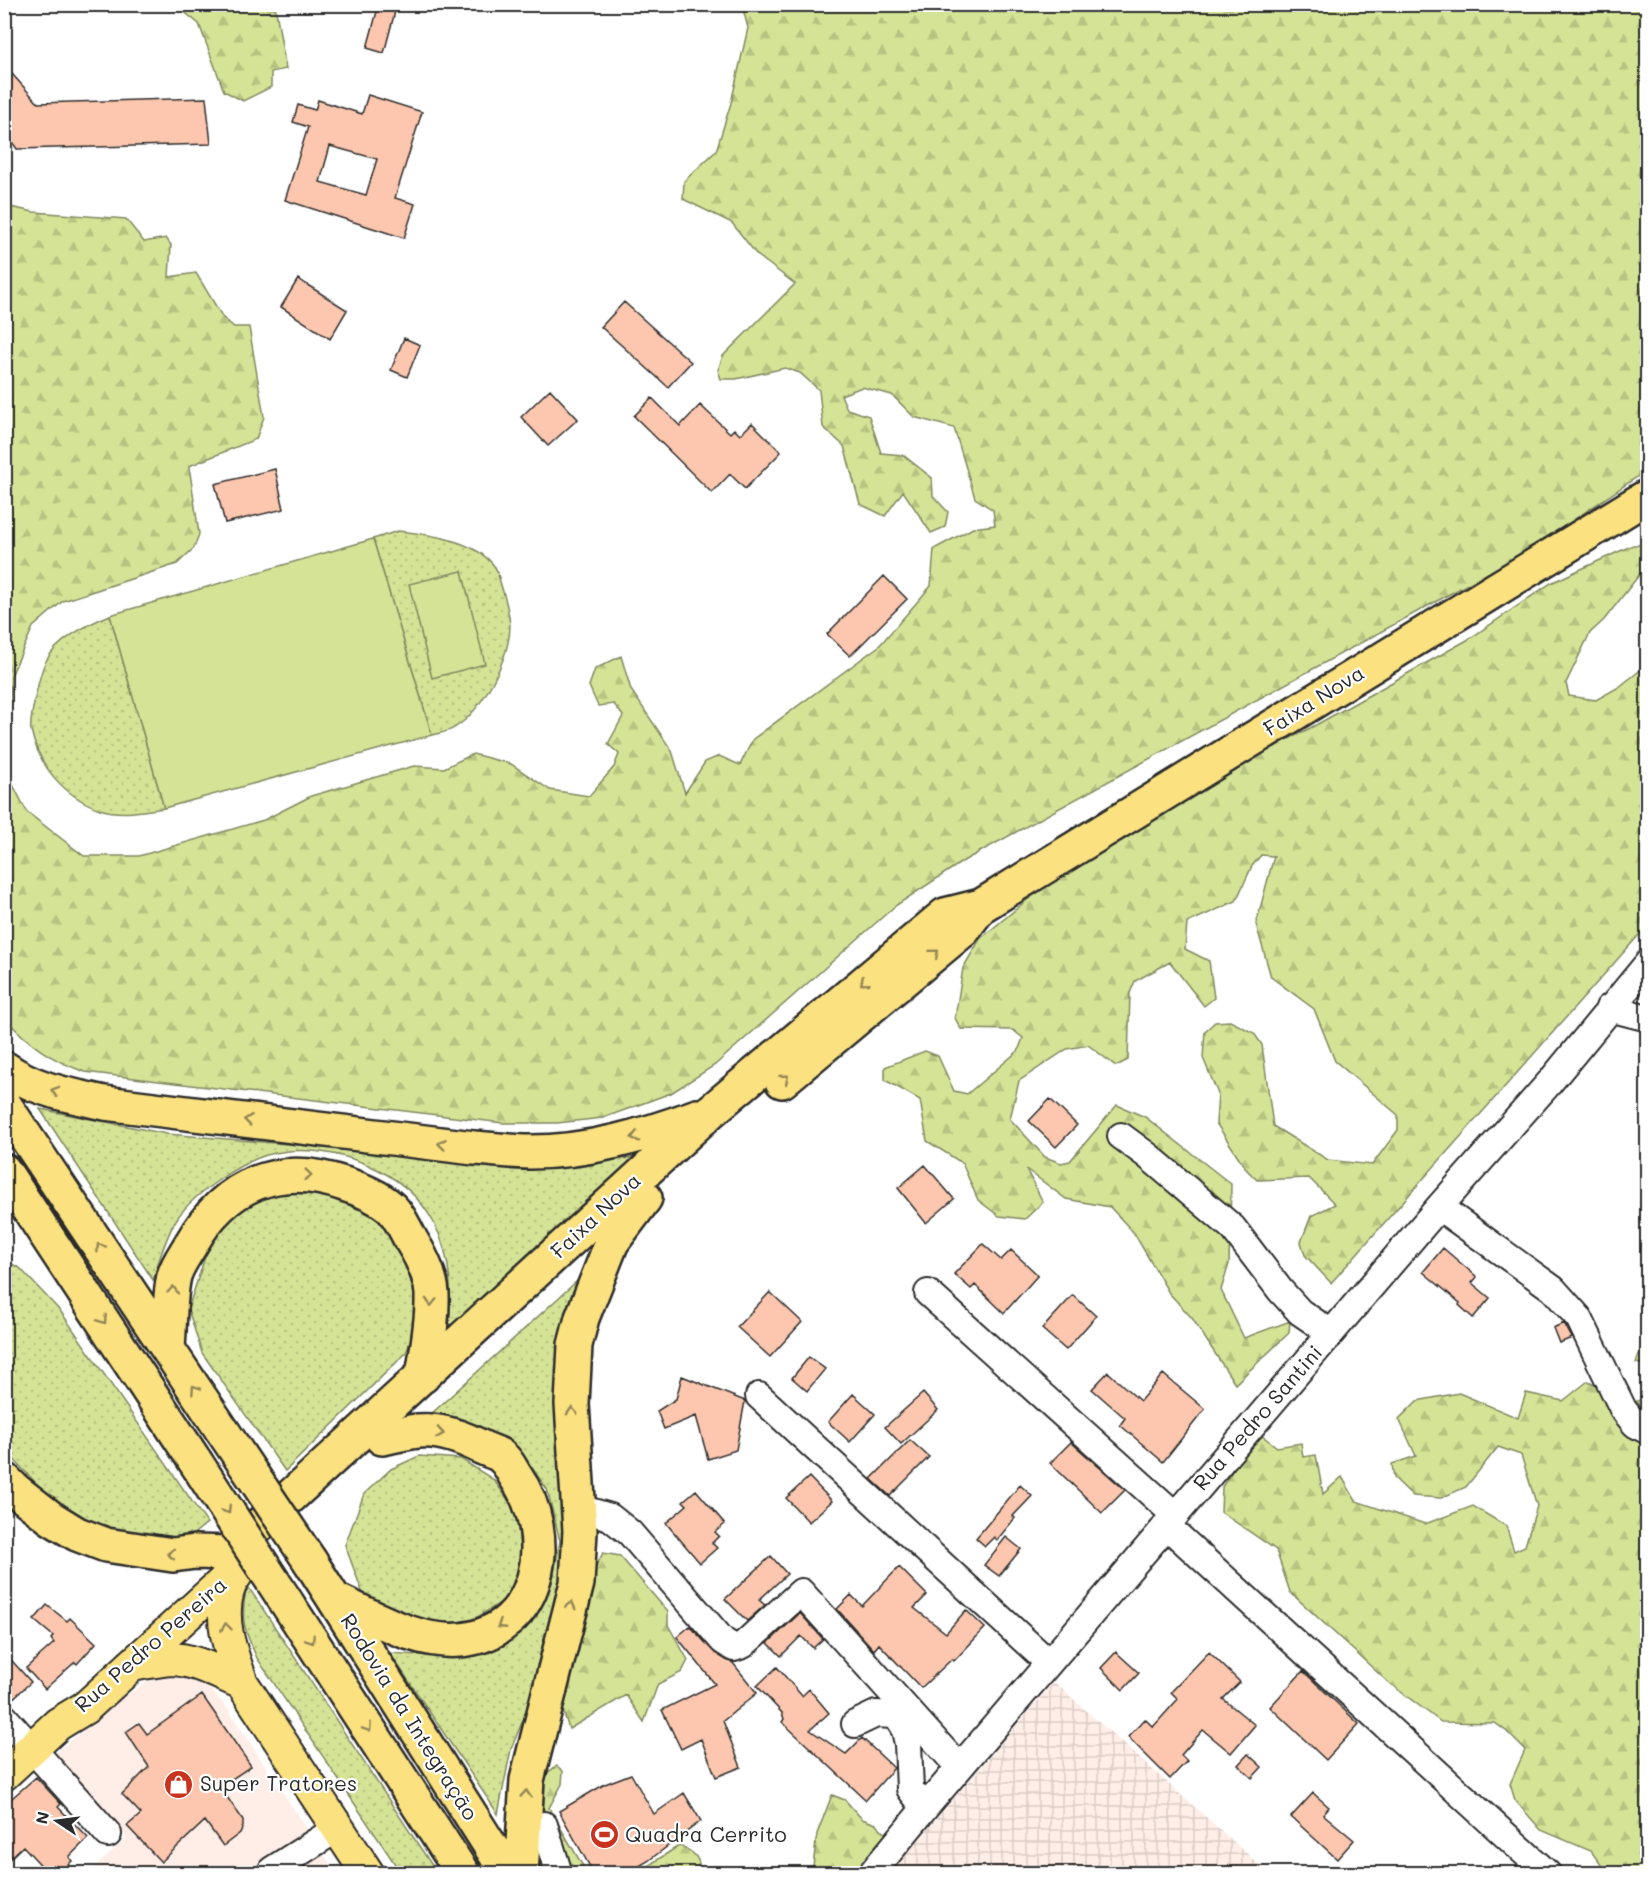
<svg xmlns="http://www.w3.org/2000/svg" width="1652" height="1878" viewBox="0 0 1652 1878" font-family="Mali,sans-serif">
<style>
.built{fill:#feeee7}
.industrial{fill:url(#industrial-grid)}
.grass{fill:url(#grass-dots);stroke:#808760;stroke-width:1.5}
.forest{fill:url(#forest-firs);stroke:#808760;stroke-width:1.5}
.garden{fill:#d5e396;stroke:#808760;stroke-width:1.5}
.building{fill:#fcc7ae;stroke:#2b2b2b;stroke-width:1.5;fill-rule:evenodd}
.lines{fill:none;stroke-linecap:round;stroke-linejoin:round}
.minor-casing{stroke:#2b2b2b;stroke-width:30}
.major-casing{stroke:#2b2b2b;stroke-width:36}
.highway-casing{stroke:#2b2b2b;stroke-width:38}
.minor{stroke:#fff;stroke-width:26}
.major{stroke:#fbe180;stroke-width:32}
.highway{stroke:#fbe180;stroke-width:33}
.highway-bridge-casing{stroke:#2b2b2b;stroke-width:38;stroke-linecap:butt}
.highway-bridge{stroke:#fbe180;stroke-width:33}
.oneway{stroke:#938656}
.labels{text-anchor:middle;stroke-width:4.5;stroke-linejoin:round;paint-order:stroke}
.street-label{font-size:21px;fill:#2b2b2b;stroke:#fff}
.poi-label{font-size:21px;fill:#2b2b2b;stroke:#fff;text-anchor:start}
</style>
<defs>
<pattern id="industrial-grid" width="8" height="8" patternUnits="userSpaceOnUse" patternTransform="scale(1.5)"><rect width="8" height="8" fill="#feeee7"/><path d="M0 4h8M4 0v8" fill="none" stroke="#daccc6"/></pattern>
<pattern id="grass-dots" width="8" height="8" patternUnits="userSpaceOnUse" patternTransform="scale(1.5)"><rect width="8" height="8" fill="#d5e396"/><path d="M2 2h.1M6 6h.1" fill="none" stroke="#b7c381" stroke-width="1.8" stroke-linecap="round"/></pattern>
<pattern id="forest-firs" width="22" height="20" patternUnits="userSpaceOnUse" patternTransform="scale(1.5)"><rect width="22" height="20" fill="#d5e396"/><path d="M5 1l3.5 6h-7zM16 11l3.5 6h-7z" fill="#b7c381"/></pattern>
</defs>
<rect width="100%" height="100%" fill="#fff"/>
<filter id="ink" filterUnits="userSpaceOnUse"><feTurbulence type="fractalNoise" baseFrequency=".0167" numOctaves="2"/><feDisplacementMap in="SourceGraphic" scale="12" xChannelSelector="R" yChannelSelector="G"/><feConvolveMatrix kernelMatrix="1 2 1 2 8 2 1 2 1" color-interpolation-filters="sRGB"/></filter>
<g filter="url(#ink)">
<path class="built" d="M 179,1674 L 201,1680 L 226,1706 L 336,1873 L 88,1873 L 127,1838 L 54,1754 L 121,1699 L 156,1676 Z"/>
<path class="industrial" d="M 1054,1682 L 1269,1873 L 890,1873 Z"/>
<path class="grass" d="M 398,531 C 428,534 476,540 495,567 C 498,572 499,579 501,585 C 505,597 509,612 510,625 C 510,657 482,712 454,728 C 449,732 439,733 432,735 L 373,539 Z
M 110,615 L 164,808 C 144,811 120,816 100,809 C 65,797 39,767 31,730 C 29,720 40,673 45,663 C 55,641 88,624 110,615 Z
M 40,1109 L 167,1134 L 561,1167 L 638,1157 L 448,1330 C 453,1293 451,1256 434,1223 C 407,1171 337,1144 281,1152 C 261,1154 235,1168 219,1180 C 203,1191 187,1203 176,1220 C 165,1238 159,1261 153,1280 Z
M 292,1187 L 363,1197 L 393,1228 L 413,1288 L 419,1317 L 406,1353 L 285,1471 L 202,1353 L 188,1309 L 206,1254 L 238,1202 Z
M 4,1260 L 20,1268 L 61,1312 L 207,1523 L 181,1544 L 99,1530 L 50,1498 L 5,1450 Z
M 589,1270 L 573,1507 L 554,1628 L 528,1708 L 511,1749 L 498,1814 L 390,1653 L 447,1657 L 491,1652 L 522,1625 L 552,1583 L 560,1541 L 547,1489 L 530,1465 L 513,1447 L 430,1415 Z
M 419,1456 L 461,1459 L 494,1480 L 517,1513 L 521,1562 L 508,1598 L 468,1623 L 406,1620 L 363,1594 L 345,1545 L 364,1494 L 391,1469 Z
M 247,1585 L 437,1873 L 401,1873 L 257,1658 C 243,1628 240,1618 247,1585 Z"/>
<path class="forest" d="M 176,5 L 275,5 L 286,69 L 271,72 L 271,87 L 243,101 L 224,91 L 199,24 Z
M 742,5 L 1647,5 L 1647,470 L 1528,551 L 965,860 L 895,906 L 715,1065 L 671,1093 L 603,1118 L 557,1123 L 503,1123 L 85,1072 C 51,1060 29,1045 5,1018 L 5,206 L 34,212 L 126,219 L 144,242 L 166,238 L 171,245 L 169,277 L 196,273 L 223,318 L 234,327 L 249,327 L 264,417 L 256,439 L 189,466 L 199,534 L 194,548 L 177,564 L 63,601 L 33,627 L 11,676 L 7,773 L 27,812 L 84,856 L 139,856 L 264,820 L 311,796 L 414,766 L 444,768 L 473,754 L 511,764 L 550,790 L 589,796 L 614,767 L 619,754 L 608,744 L 623,716 L 614,704 L 598,706 L 589,686 L 595,669 L 621,656 L 631,690 L 672,751 L 685,793 L 705,762 L 719,756 L 740,765 L 753,739 L 879,646 L 931,586 L 934,549 L 973,528 L 995,525 L 993,510 L 975,498 L 954,428 L 914,417 L 892,395 L 862,387 L 841,395 L 847,409 L 869,416 L 881,453 L 903,455 L 932,478 L 933,496 L 948,512 L 945,527 L 931,533 L 903,491 L 885,516 L 860,504 L 844,446 L 823,427 L 819,390 L 800,373 L 785,368 L 736,379 L 721,379 L 718,370 L 723,356 L 795,284 L 757,255 L 732,223 L 683,199 L 684,181 L 716,151 L 731,103 L 748,28 Z
M 1633,545 L 1647,545 L 1647,565 L 1604,620 L 1590,633 L 1566,683 L 1569,696 L 1596,700 L 1619,687 L 1647,665 L 1647,926 L 1331,1283 L 1305,1255 L 1301,1242 L 1311,1216 L 1335,1204 L 1309,1178 L 1257,1180 L 1247,1170 L 1216,1123 L 1218,1094 L 1203,1058 L 1205,1031 L 1215,1022 L 1230,1021 L 1254,1033 L 1262,1045 L 1273,1126 L 1328,1160 L 1372,1165 L 1398,1130 L 1398,1115 L 1335,1061 L 1314,1009 L 1271,977 L 1256,924 L 1274,856 L 1261,855 L 1252,866 L 1236,901 L 1187,923 L 1185,949 L 1209,961 L 1214,998 L 1204,1006 L 1170,962 L 1135,981 L 1130,993 L 1128,1060 L 1116,1066 L 1088,1045 L 1067,1049 L 1019,1081 L 1010,1119 L 1045,1157 L 1061,1163 L 1070,1161 L 1117,1105 L 1145,1117 L 1231,1184 L 1229,1264 L 1221,1290 L 1244,1338 L 1290,1321 L 1289,1333 L 1235,1384 L 1192,1318 L 1169,1293 L 1134,1233 L 1110,1207 L 1066,1199 L 1026,1169 L 1043,1202 L 1025,1219 L 999,1216 L 978,1200 L 962,1163 L 927,1141 L 920,1100 L 885,1080 L 885,1067 L 925,1051 L 938,1056 L 954,1091 L 967,1094 L 1018,1051 L 1023,1038 L 1013,1030 L 961,1029 L 955,1018 L 963,968 L 980,939 L 1027,900 L 1087,858 L 1123,840 L 1176,806 L 1219,775 L 1316,725 L 1469,639 L 1551,583 Z
M 1647,1330 L 1647,1366 L 1636,1363 Z
M 1588,1381 L 1635,1402 L 1647,1397 L 1647,1873 L 1607,1873 L 1591,1851 L 1541,1830 L 1515,1800 L 1510,1784 L 1525,1750 L 1506,1731 L 1495,1723 L 1441,1722 L 1389,1683 L 1290,1592 L 1276,1550 L 1221,1512 L 1222,1487 L 1257,1432 L 1277,1447 L 1301,1443 L 1303,1457 L 1316,1455 L 1323,1494 L 1342,1477 L 1356,1501 L 1425,1524 L 1473,1506 L 1506,1526 L 1514,1551 L 1525,1546 L 1537,1506 L 1521,1455 L 1498,1447 L 1466,1487 L 1441,1498 L 1413,1496 L 1394,1478 L 1392,1464 L 1416,1456 L 1399,1419 L 1417,1401 L 1459,1393 L 1518,1418 L 1526,1393 L 1563,1401 Z
M 603,1553 L 620,1556 L 668,1612 L 668,1625 L 688,1660 L 682,1672 L 658,1684 L 644,1722 L 626,1695 L 569,1729 L 561,1704 L 588,1581 Z
M 557,1766 L 563,1771 L 562,1784 L 549,1808 L 587,1873 L 574,1873 L 562,1850 L 542,1862 L 533,1811 L 544,1775 Z
M 832,1795 L 845,1800 L 862,1819 L 876,1824 L 885,1833 L 888,1846 L 861,1873 L 812,1874 L 817,1834 Z
M 680,1845 C 694,1853 700,1856 700,1873 L 637,1873 Z"/>
<path class="garden" d="M 373,539 L 432,735 L 164,808 L 110,615 Z
M 462,571 L 485,664 L 432,678 L 409,584 Z"/>
<path class="building" d="M 379,4 L 397,4 L 384,53 L 367,48 Z
M 4,65 L 38,103 L 206,98 L 211,144 L 17,149 L 4,130 Z
M 368,95 L 422,112 L 395,198 L 415,204 L 404,238 L 285,200 L 308,127 L 293,122 L 298,105 L 315,110 L 318,100 L 362,114 ZM 330,146 L 377,159 L 366,195 L 320,182 Z
M 298,279 L 347,310 L 330,339 L 281,307 Z
M 624,302 L 691,362 L 668,387 L 601,327 Z
M 404,338 L 420,345 L 407,377 L 391,370 Z
M 550,389 L 578,419 L 548,446 L 521,417 Z
M 652,398 L 680,426 L 700,405 L 730,433 L 734,429 L 740,435 L 752,423 L 781,452 L 745,489 L 730,474 L 712,493 L 634,416 Z
M 275,469 L 284,509 L 225,523 L 215,484 Z
M 884,576 L 907,599 L 850,656 L 827,634 Z
M 1050,1099 L 1077,1125 L 1056,1147 L 1029,1121 Z
M 925,1165 L 954,1199 L 926,1223 L 898,1188 Z
M 983,1244 L 1001,1260 L 1011,1250 L 1038,1275 L 1004,1313 L 975,1285 L 971,1289 L 954,1274 Z
M 1443,1248 L 1477,1277 L 1472,1283 L 1490,1298 L 1473,1318 L 1459,1305 L 1460,1303 L 1423,1272 Z
M 770,1292 L 802,1322 L 770,1357 L 737,1327 Z
M 1073,1295 L 1096,1316 L 1066,1350 L 1042,1329 Z
M 1564,1323 L 1572,1338 L 1559,1343 L 1553,1328 Z
M 809,1357 L 825,1369 L 807,1391 L 792,1378 Z
M 1108,1372 L 1140,1401 L 1163,1374 L 1205,1409 L 1163,1462 L 1120,1425 L 1125,1418 L 1092,1389 Z
M 682,1376 L 745,1401 L 736,1450 L 708,1459 L 696,1416 L 664,1429 L 657,1411 L 676,1399 Z
M 923,1393 L 938,1410 L 901,1444 L 885,1427 Z
M 853,1394 L 875,1414 L 850,1442 L 828,1422 Z
M 910,1440 L 929,1457 L 890,1496 L 871,1479 Z
M 1071,1442 L 1125,1490 L 1102,1513 L 1050,1463 Z
M 809,1477 L 832,1501 L 809,1522 L 786,1498 Z
M 1020,1485 L 1032,1496 L 1013,1516 L 1015,1518 L 997,1540 L 994,1537 L 985,1546 L 976,1538 Z
M 696,1490 L 725,1524 L 715,1532 L 719,1536 L 712,1543 L 717,1548 L 700,1563 L 666,1523 L 687,1505 L 683,1501 Z
M 1006,1537 L 1021,1549 L 999,1576 L 984,1565 Z
M 771,1556 L 787,1574 L 759,1600 L 765,1605 L 747,1621 L 725,1599 Z
M 899,1567 L 927,1595 L 914,1608 L 946,1633 L 966,1610 L 985,1628 L 954,1661 L 952,1659 L 921,1688 L 879,1644 L 874,1650 L 837,1609 L 851,1595 L 862,1606 Z
M 47,1605 L 67,1621 L 70,1618 L 96,1643 L 77,1664 L 75,1662 L 45,1689 L 26,1668 L 54,1643 L 51,1639 L 53,1636 L 34,1620 Z
M 800,1613 L 823,1639 L 813,1648 L 801,1636 L 781,1656 L 768,1643 Z
M 690,1626 L 715,1653 L 733,1663 L 757,1693 L 723,1721 L 741,1767 L 716,1777 L 701,1739 L 681,1749 L 662,1710 L 715,1684 L 677,1637 Z
M 4,1652 L 31,1682 L 8,1703 L 4,1702 Z
M 1116,1652 L 1139,1673 L 1123,1690 L 1101,1668 Z
M 1209,1652 L 1240,1682 L 1223,1699 L 1255,1725 L 1231,1753 L 1203,1730 L 1181,1755 L 1187,1761 L 1170,1779 L 1128,1737 L 1145,1719 L 1153,1727 L 1178,1699 L 1171,1692 Z
M 777,1667 L 802,1696 L 809,1689 L 829,1713 L 810,1730 L 846,1754 L 862,1738 L 894,1768 L 866,1800 L 782,1722 L 784,1719 L 782,1713 L 757,1686 Z
M 1303,1671 L 1359,1724 L 1326,1760 L 1270,1707 Z
M 202,1695 L 251,1766 L 220,1787 L 243,1820 L 243,1826 L 240,1833 L 223,1846 L 205,1821 L 161,1862 L 127,1826 L 141,1814 L 122,1794 L 149,1767 L 126,1732 L 139,1723 L 147,1734 Z
M 1248,1754 L 1262,1767 L 1252,1778 L 1238,1765 Z
M 631,1774 L 654,1814 L 684,1793 L 701,1821 L 648,1861 L 626,1874 L 594,1874 L 559,1811 L 605,1784 Z
M 36,1777 L 61,1804 L 58,1807 L 88,1838 L 69,1857 L 72,1861 L 59,1874 L 49,1874 L 23,1846 L 4,1864 L 4,1805 Z
M 1313,1793 L 1329,1807 L 1323,1814 L 1354,1840 L 1337,1859 L 1291,1817 Z"/>
<g class="lines">
<defs>
<path id="minor" d="M 1609,1008 L 1648,1018
M 1121,1136 L 1148,1156 L 1233,1228 L 1280,1290 L 1300,1312 L 1331,1333
M 1439,1207 L 1553,1289 L 1579,1318 L 1623,1409 L 1635,1424 L 1648,1431
M 928,1293 L 1175,1515
M 759,1396 L 1049,1663
M 579,1508 L 610,1517 L 630,1533 L 723,1641 L 734,1648 L 743,1645 L 801,1592 L 959,1767
M 1166,1525 L 1548,1874
M 4,1717 L 108,1834
M 855,1724 L 876,1714 L 892,1715 L 899,1720 L 905,1730 L 908,1744 L 910,1789 L 925,1808
M 544,1825 L 559,1874
M 274,1874 L 272,1870 L 338,1828
M 871,1874 L 925,1808 L 1439,1207 L 1550,1082 L 1648,963"/>
<path id="major" d="M 243,1565 C 239,1571 233,1578 230,1585 C 217,1617 231,1653 242,1683 L 368,1874
M 132,1665 C 145,1663 158,1660 170,1659 C 195,1659 220,1674 242,1683
M 4,1774 L 58,1724 L 86,1707 L 235,1571"/>
<path id="highway" d="M 4,1068 C 35,1090 69,1095 105,1103 L 474,1148 C 492,1149 511,1152 530,1152 C 588,1152 643,1136 697,1116
M 782,1081 L 962,931 L 981,906
M 4,1104 L 222,1430
M 4,1171 L 195,1461
M 168,1348 C 170,1325 169,1297 174,1276 C 177,1265 186,1253 191,1244 C 225,1184 279,1161 344,1184 C 360,1189 376,1195 389,1206 C 398,1213 405,1229 411,1240 C 421,1256 431,1275 432,1294 C 433,1321 427,1349 423,1376
M 4,1479 L 15,1490 L 51,1518 L 77,1534 L 106,1545 L 173,1555 L 195,1552 L 229,1553 L 710,1112 L 945,915 L 981,906 L 1648,496
M 310,1561 L 508,1874
M 285,1600 L 463,1874
M 336,1600 C 374,1617 417,1644 460,1640 C 542,1632 557,1536 516,1477 C 512,1471 509,1463 503,1458 C 499,1453 489,1451 483,1448 C 464,1438 439,1429 418,1431 C 406,1432 394,1436 382,1438
M 521,1874 L 527,1780 L 577,1583 L 580,1531 L 572,1404 L 575,1345 L 582,1318 L 612,1242 L 645,1198"/>
</defs>
<use href="#minor" class="minor-casing"/>
<use href="#major" class="major-casing"/>
<use href="#highway" class="highway-casing"/>
<use href="#minor" class="minor"/>
<use href="#major" class="major"/>
<use href="#highway" class="highway"/>
<defs>
<path id="highway-bridge" d="M 222,1430 L 310,1561
M 195,1461 L 285,1600"/>
</defs>
<use href="#highway-bridge" class="highway-bridge-casing"/>
<use href="#highway-bridge" class="highway-bridge"/>
</g>
<defs><path id="oneway-chevron" d="M-2-3.5L2.5 0L-2 3.5" fill="none" stroke-width="1.6" stroke-linecap="round" stroke-linejoin="round" transform="scale(1.5)"/></defs>
<g class="oneway">
<use href="#oneway-chevron" transform="translate(935 953) rotate(-40)"/>
<use href="#oneway-chevron" transform="translate(864 982) rotate(140)"/>
<use href="#oneway-chevron" transform="translate(785 1078) rotate(-40)"/>
<use href="#oneway-chevron" transform="translate(55 1091) rotate(-164)"/>
<use href="#oneway-chevron" transform="translate(248 1120) rotate(-173)"/>
<use href="#oneway-chevron" transform="translate(635 1137) rotate(165)"/>
<use href="#oneway-chevron" transform="translate(442 1144) rotate(-173)"/>
<use href="#oneway-chevron" transform="translate(308 1175) rotate(6)"/>
<use href="#oneway-chevron" transform="translate(100 1247) rotate(-124)"/>
<use href="#oneway-chevron" transform="translate(173 1290) rotate(-85)"/>
<use href="#oneway-chevron" transform="translate(431 1302) rotate(92)"/>
<use href="#oneway-chevron" transform="translate(103 1320) rotate(57)"/>
<use href="#oneway-chevron" transform="translate(195 1389) rotate(-124)"/>
<use href="#oneway-chevron" transform="translate(572 1411) rotate(-92)"/>
<use href="#oneway-chevron" transform="translate(440 1433) rotate(9)"/>
<use href="#oneway-chevron" transform="translate(227 1510) rotate(57)"/>
<use href="#oneway-chevron" transform="translate(171 1554) rotate(-180)"/>
<use href="#oneway-chevron" transform="translate(571 1605) rotate(-76)"/>
<use href="#oneway-chevron" transform="translate(501 1625) rotate(147)"/>
<use href="#oneway-chevron" transform="translate(226 1627) rotate(-97)"/>
<use href="#oneway-chevron" transform="translate(311 1640) rotate(57)"/>
<use href="#oneway-chevron" transform="translate(368 1728) rotate(57)"/>
<use href="#oneway-chevron" transform="translate(526 1794) rotate(-86)"/>
</g>
</g>
<defs>
<symbol id="shop-disc" viewBox="-11 -11 22 22"><circle r="9.5" fill="#c8321e" stroke="#fff"/><path d="M-5-2.5h2.3a2.7 3.5 0 0 1 5.4 0H5L5.5 6h-11ZM-1.5-2.5h3a1.5 2.3 0 0 0-3 0Z" fill="#fff"/></symbol>
<symbol id="stadium-disc" viewBox="-11 -11 22 22"><circle r="9.5" fill="#c8321e" stroke="#fff"/><path d="M0-5a6.5 5 0 1 0 0 10a6.5 5 0 1 0 0-10ZM-3.5-1.8h7v3.6h-7Z" fill="#fff"/></symbol>
</defs>
<g fill-rule="evenodd">
<use href="#shop-disc" x="162" y="1768" width="33" height="33"/>
<use href="#stadium-disc" x="588" y="1818" width="33" height="33"/>
</g>
<g class="labels">
<g class="street-label">
<text transform="translate(1314 701) rotate(-32)" y="7">Faixa Nova</text>
<text transform="translate(596 1216) rotate(-43)" y="7">Faixa Nova</text>
<text transform="translate(1258 1418) rotate(-49)" y="7">Rua Pedro Santini</text>
<text transform="translate(151 1645) rotate(-41)" y="7">Rua Pedro Pereira</text>
<text transform="translate(409 1717) rotate(58)" y="7">Rodovia da Integração</text>
</g>
<g class="poi-label">
<text x="200" y="1791">Super Tratores</text>
<text x="625" y="1842">Quadra Cerrito</text>
</g>
</g>
<rect width="1652" height="1878" fill="none" stroke="#fff" stroke-width="24"/>
<rect x="12" y="12" width="1628" height="1854" fill="none" stroke="#2b2b2b" stroke-width="2" filter="url(#ink)"/>
<g transform="translate(57 1821) rotate(283)" stroke="#ffffff" stroke-width="4.5" paint-order="stroke">
<path d="M0-4.5L10 22L0 15L-10 22Z" fill="#2b2b2b"/>
<text y="-9" font-size="16" font-weight="bold" text-anchor="middle" fill="#2b2b2b">N</text>
</g>
</svg>
